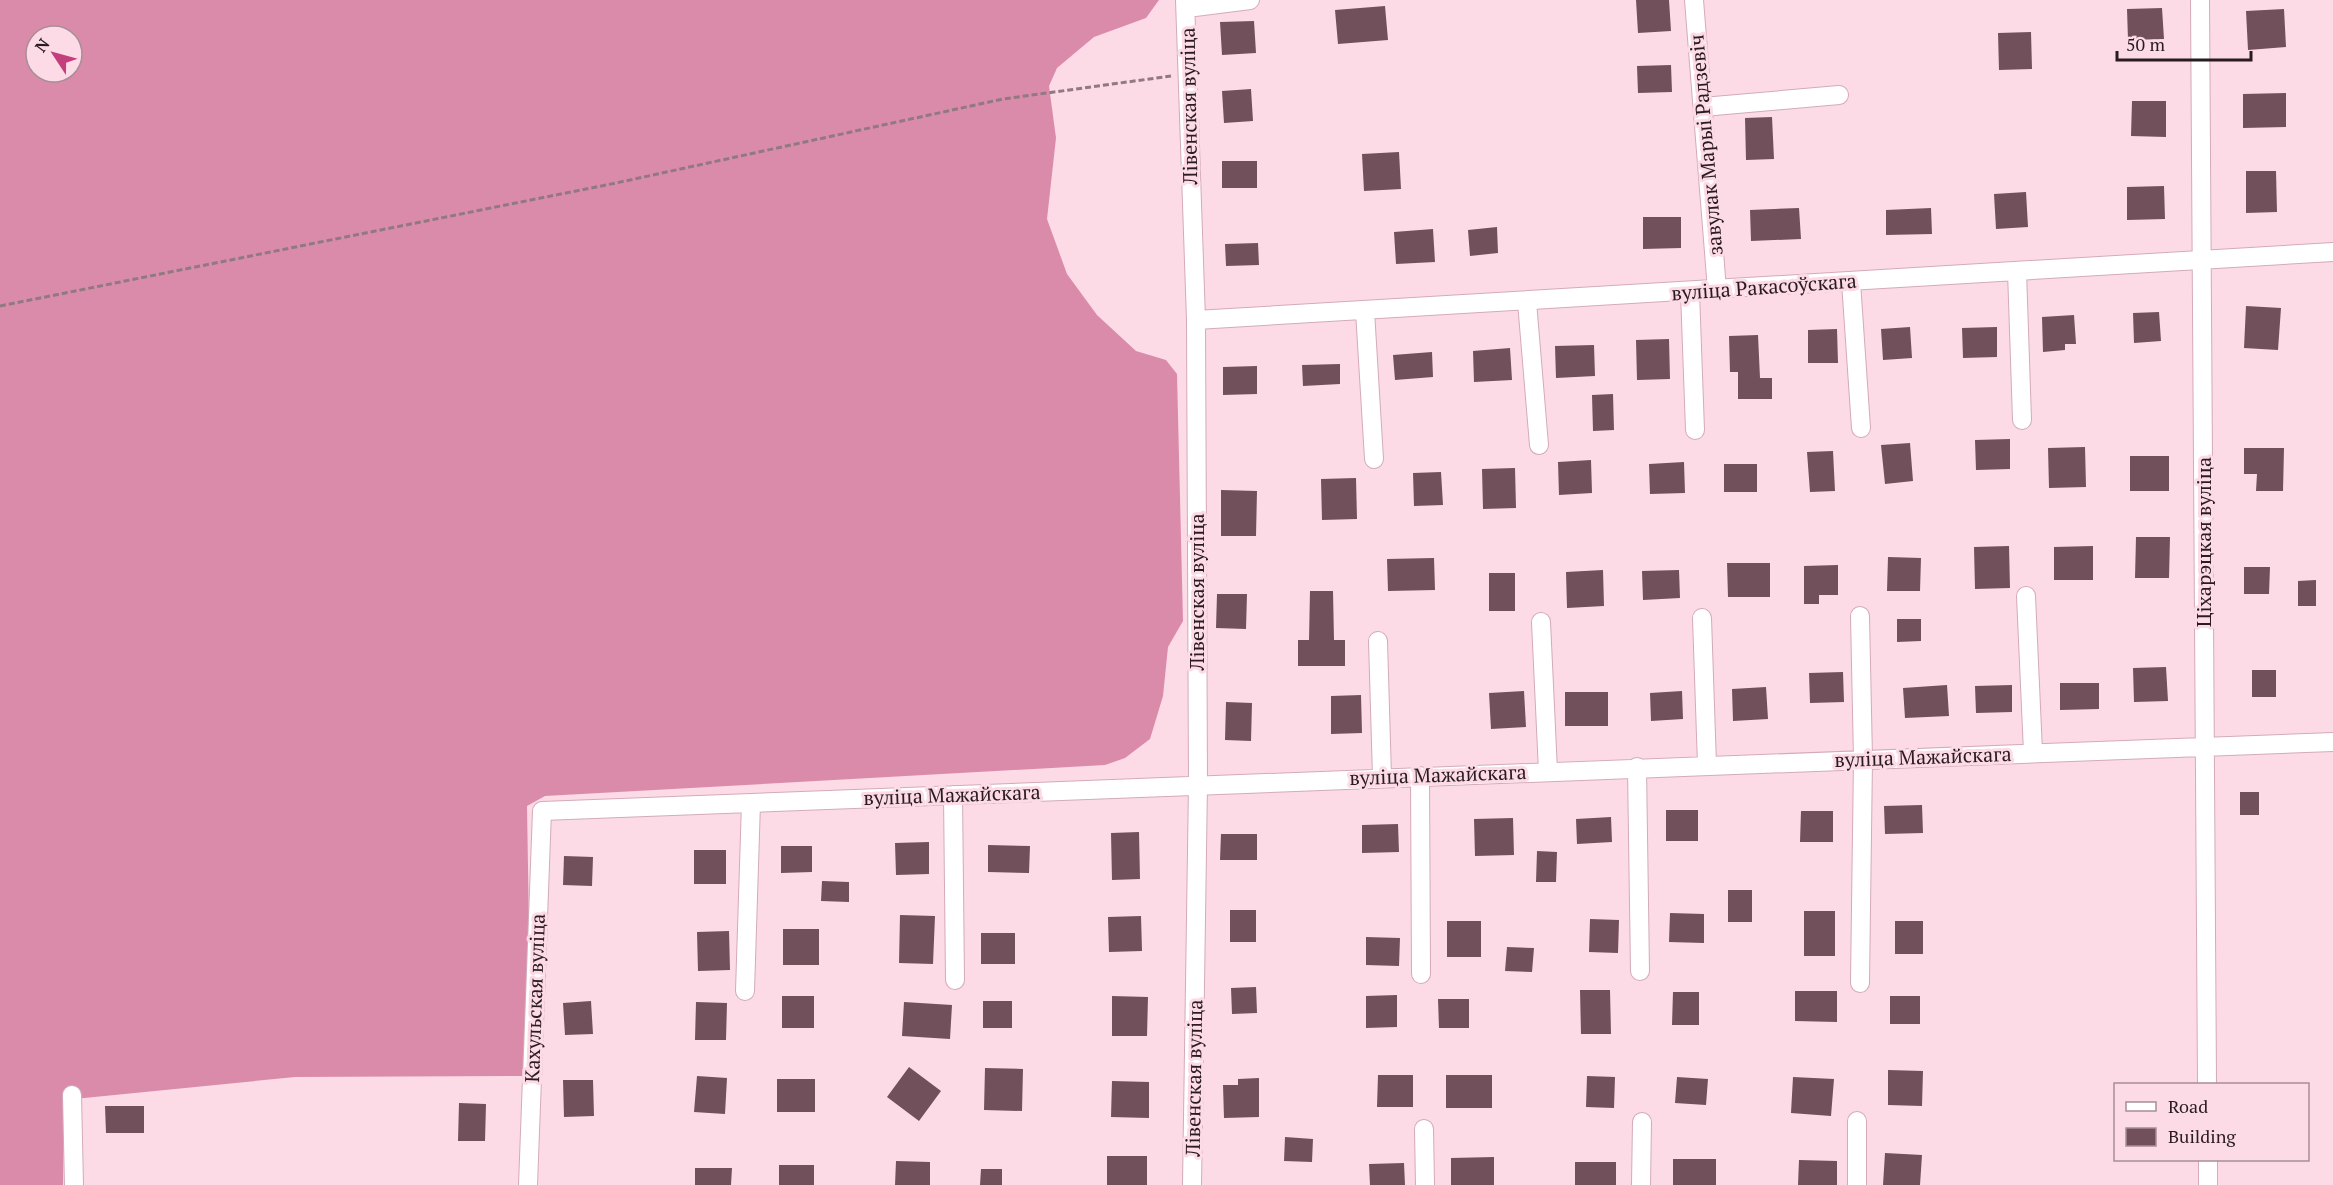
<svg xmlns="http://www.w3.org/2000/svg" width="2333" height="1185" viewBox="0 0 2333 1185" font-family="'PT Serif',serif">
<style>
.forest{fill:#db8baa;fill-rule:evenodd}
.building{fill:#714f5b}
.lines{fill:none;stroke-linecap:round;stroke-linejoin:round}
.minor-casing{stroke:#d3abb9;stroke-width:20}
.path{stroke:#907981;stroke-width:3;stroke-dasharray:6 3;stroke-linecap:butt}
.minor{stroke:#fff;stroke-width:18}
.labels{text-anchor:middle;stroke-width:6;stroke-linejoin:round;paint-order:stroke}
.street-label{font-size:20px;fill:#291b20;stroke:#fcdbe6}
</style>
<rect width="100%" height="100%" fill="#fcdbe6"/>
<path class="forest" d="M 0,0 L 1159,0 L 1146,18 L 1094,37 L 1057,68 L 1049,86 L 1056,138 L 1047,219 L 1067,274 L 1097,315 L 1136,351 L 1166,360 L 1177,374 L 1183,621 L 1168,647 L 1163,696 L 1150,739 L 1125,758 L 1105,765 L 545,796 L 527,806 L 529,929 L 524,1076 L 295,1077 L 64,1100 L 63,1185 L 0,1185 ZM 36,36 L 72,36 L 72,72 L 36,72 Z"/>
<path class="building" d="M 1636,0 L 1669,0 L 1671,31 L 1638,33 Z
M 1385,6 L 1388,40 L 1338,44 L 1335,10 Z
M 2162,8 L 2164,39 L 2128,40 L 2127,9 Z
M 2284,9 L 2286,47 L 2248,50 L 2246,11 Z
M 1254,21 L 1256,53 L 1222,55 L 1220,22 Z
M 2031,32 L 2032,69 L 1999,70 L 1998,33 Z
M 1671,65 L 1672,92 L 1638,93 L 1637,66 Z
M 1251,89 L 1253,121 L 1224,123 L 1222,91 Z
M 2286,93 L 2286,127 L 2243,128 L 2243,94 Z
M 2132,101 L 2166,101 L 2166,137 L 2131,136 Z
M 1772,117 L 1774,159 L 1746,160 L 1745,118 Z
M 1399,152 L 1401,189 L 1364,191 L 1362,154 Z
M 1222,161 L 1257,161 L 1257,188 L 1222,188 Z
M 2246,171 L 2276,171 L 2277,212 L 2246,213 Z
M 2164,186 L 2165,219 L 2127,220 L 2127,187 Z
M 2026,192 L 2028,227 L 1996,229 L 1994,194 Z
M 1799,208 L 1801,239 L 1751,241 L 1750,210 Z
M 1931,208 L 1932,234 L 1886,235 L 1886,210 Z
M 1643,217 L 1681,217 L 1681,248 L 1643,249 Z
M 1497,227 L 1498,253 L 1470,256 L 1468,230 Z
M 1433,229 L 1435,262 L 1396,264 L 1394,232 Z
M 1258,243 L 1259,265 L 1226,266 L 1225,244 Z
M 2246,306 L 2281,308 L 2278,350 L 2244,348 Z
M 2159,312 L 2161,341 L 2134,343 L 2133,313 Z
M 2074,315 L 2076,344 L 2065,344 L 2065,350 L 2043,352 L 2042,317 Z
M 1910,327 L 1912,358 L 1883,360 L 1881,329 Z
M 1997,327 L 1997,357 L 1963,358 L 1962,328 Z
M 1837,329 L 1838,363 L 1808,363 L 1808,330 Z
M 1758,335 L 1760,378 L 1772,378 L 1772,399 L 1738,399 L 1738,372 L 1730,372 L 1729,336 Z
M 1669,339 L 1670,379 L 1637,380 L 1636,340 Z
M 1594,345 L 1595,376 L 1556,378 L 1555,346 Z
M 1510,348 L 1512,380 L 1474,382 L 1473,351 Z
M 1432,352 L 1433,377 L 1395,380 L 1393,355 Z
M 1340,364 L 1340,384 L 1303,386 L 1302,365 Z
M 1257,366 L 1257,394 L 1223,395 L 1223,367 Z
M 1613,394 L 1614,430 L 1593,431 L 1592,395 Z
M 2010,439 L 2010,469 L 1976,470 L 1975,440 Z
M 1910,443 L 1913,481 L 1885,484 L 1881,445 Z
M 2085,447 L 2086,487 L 2049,488 L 2048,448 Z
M 2244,448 L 2284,448 L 2283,491 L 2256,491 L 2257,474 L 2244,474 Z
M 1833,451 L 1835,491 L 1810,492 L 1807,452 Z
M 2130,456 L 2169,456 L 2169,491 L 2130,491 Z
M 1591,460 L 1592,493 L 1559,495 L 1558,462 Z
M 1684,462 L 1685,493 L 1650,494 L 1649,464 Z
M 1724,464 L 1757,464 L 1757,492 L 1724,492 Z
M 1515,468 L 1516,508 L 1483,509 L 1482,469 Z
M 1441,472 L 1443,505 L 1414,506 L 1413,473 Z
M 1356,478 L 1357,519 L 1322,520 L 1321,479 Z
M 1221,490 L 1257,491 L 1256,536 L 1221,536 Z
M 2136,537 L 2170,537 L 2169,578 L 2135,578 Z
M 2009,546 L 2010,588 L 1975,589 L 1974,547 Z
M 2093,546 L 2093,580 L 2054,580 L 2054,547 Z
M 1888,557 L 1921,558 L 1920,591 L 1887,591 Z
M 1434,558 L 1435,590 L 1388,591 L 1387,559 Z
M 1727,563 L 1770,563 L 1770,597 L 1728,597 Z
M 1838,565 L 1838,595 L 1819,595 L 1819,604 L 1804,604 L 1804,566 Z
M 2244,567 L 2270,567 L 2269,594 L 2244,594 Z
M 1603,570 L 1604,606 L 1567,608 L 1566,572 Z
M 1679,570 L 1680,598 L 1643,600 L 1642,571 Z
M 1489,573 L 1515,573 L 1515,611 L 1489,611 Z
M 2316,580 L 2316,606 L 2298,606 L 2298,581 Z
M 1310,591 L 1333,591 L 1334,640 L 1345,640 L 1345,666 L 1298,666 L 1298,640 L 1309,640 Z
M 1217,594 L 1247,594 L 1246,629 L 1216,628 Z
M 1897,619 L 1921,619 L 1921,641 L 1897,642 Z
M 2166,667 L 2168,701 L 2134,702 L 2133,668 Z
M 2252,670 L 2276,670 L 2276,697 L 2252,697 Z
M 1843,672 L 1844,702 L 1810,703 L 1809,673 Z
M 2060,683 L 2099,683 L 2099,709 L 2060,710 Z
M 1947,685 L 1949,716 L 1905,718 L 1903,688 Z
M 2012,685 L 2012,712 L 1976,713 L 1975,686 Z
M 1766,687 L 1768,719 L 1733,721 L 1732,689 Z
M 1524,691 L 1526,727 L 1491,729 L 1489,693 Z
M 1682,691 L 1683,719 L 1651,721 L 1650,693 Z
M 1565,692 L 1608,692 L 1608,726 L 1565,726 Z
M 1361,695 L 1362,733 L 1331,734 L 1331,696 Z
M 1226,702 L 1252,703 L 1251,741 L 1225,740 Z
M 2240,792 L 2259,792 L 2259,815 L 2240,815 Z
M 1922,805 L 1923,833 L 1885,834 L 1884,806 Z
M 1666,810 L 1698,810 L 1698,841 L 1666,841 Z
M 1801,811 L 1833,811 L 1833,842 L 1800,842 Z
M 1611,817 L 1612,842 L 1577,844 L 1576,819 Z
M 1513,818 L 1514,855 L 1475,856 L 1474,819 Z
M 1398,824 L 1399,852 L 1362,853 L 1362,825 Z
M 1139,832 L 1140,879 L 1112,880 L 1111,833 Z
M 1221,834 L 1257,834 L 1257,860 L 1220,860 Z
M 929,842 L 929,874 L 896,875 L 895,843 Z
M 988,845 L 1030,846 L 1029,873 L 988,872 Z
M 781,846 L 812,846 L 812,872 L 781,873 Z
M 694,850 L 726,850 L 726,884 L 694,884 Z
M 1537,851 L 1557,852 L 1556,882 L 1536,882 Z
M 564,856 L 593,857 L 592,886 L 563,885 Z
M 822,881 L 849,882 L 849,902 L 821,901 Z
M 1728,890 L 1752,890 L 1752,922 L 1728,922 Z
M 1230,910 L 1256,910 L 1256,942 L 1230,942 Z
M 1804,911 L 1835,911 L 1835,956 L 1804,956 Z
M 1670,913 L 1704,914 L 1704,943 L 1669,942 Z
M 900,915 L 935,916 L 933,964 L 899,963 Z
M 1141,916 L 1142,951 L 1109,952 L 1108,917 Z
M 1590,919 L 1619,920 L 1618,953 L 1589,952 Z
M 1447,921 L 1481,921 L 1481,957 L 1447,957 Z
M 1895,921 L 1923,921 L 1923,954 L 1895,954 Z
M 783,929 L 819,929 L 819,965 L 783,965 Z
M 729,931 L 730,970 L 698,971 L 697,932 Z
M 981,933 L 1015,933 L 1015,964 L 981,964 Z
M 1366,937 L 1400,938 L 1399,966 L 1366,965 Z
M 1507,947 L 1534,948 L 1532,972 L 1505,971 Z
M 1256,987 L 1257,1013 L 1232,1014 L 1231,988 Z
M 1580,990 L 1610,990 L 1611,1034 L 1581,1034 Z
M 1795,991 L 1837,991 L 1837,1022 L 1795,1021 Z
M 1673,992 L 1699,992 L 1699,1025 L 1672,1025 Z
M 1397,995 L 1397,1027 L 1366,1028 L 1366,996 Z
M 782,996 L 814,996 L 814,1028 L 782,1028 Z
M 1112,996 L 1148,997 L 1147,1036 L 1112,1036 Z
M 1890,996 L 1920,996 L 1920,1024 L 1890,1024 Z
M 1438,999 L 1469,999 L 1469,1028 L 1439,1028 Z
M 591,1001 L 593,1034 L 565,1035 L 563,1003 Z
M 983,1001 L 1012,1001 L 1012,1028 L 983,1028 Z
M 696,1002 L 727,1003 L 726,1040 L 695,1040 Z
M 904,1002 L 952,1005 L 950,1039 L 902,1036 Z
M 909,1067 L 941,1091 L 919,1121 L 887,1097 Z
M 985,1068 L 1023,1069 L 1022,1111 L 984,1110 Z
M 1888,1070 L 1923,1071 L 1922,1106 L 1888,1105 Z
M 1378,1075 L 1413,1075 L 1413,1107 L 1377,1107 Z
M 1446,1075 L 1492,1075 L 1492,1108 L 1446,1108 Z
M 697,1076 L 727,1078 L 725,1114 L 694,1112 Z
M 1587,1076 L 1615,1077 L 1614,1108 L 1586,1107 Z
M 1677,1077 L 1708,1079 L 1706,1105 L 1675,1103 Z
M 1793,1077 L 1834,1079 L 1831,1116 L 1791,1113 Z
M 1259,1078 L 1259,1117 L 1224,1118 L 1223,1085 L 1238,1085 L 1238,1079 Z
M 777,1079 L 815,1079 L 815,1112 L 777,1112 Z
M 563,1080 L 593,1080 L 594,1116 L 564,1117 Z
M 1112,1081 L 1149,1082 L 1149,1118 L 1111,1117 Z
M 459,1103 L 486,1104 L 485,1141 L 458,1141 Z
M 105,1106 L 144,1106 L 144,1133 L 106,1133 Z
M 1285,1137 L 1313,1139 L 1312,1162 L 1284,1161 Z
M 1885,1153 L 1922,1155 L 1920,1185 L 1883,1185 Z
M 1107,1156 L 1147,1156 L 1147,1185 L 1107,1185 Z
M 1494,1157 L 1494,1185 L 1451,1185 L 1451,1158 Z
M 1673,1159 L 1716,1159 L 1716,1185 L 1673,1185 Z
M 1799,1160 L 1837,1161 L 1837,1185 L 1798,1185 Z
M 896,1161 L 930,1162 L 930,1185 L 895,1185 Z
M 1575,1162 L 1616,1162 L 1616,1185 L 1575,1185 Z
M 1404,1163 L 1405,1185 L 1370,1185 L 1369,1164 Z
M 779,1165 L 814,1165 L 814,1185 L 779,1185 Z
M 695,1168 L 732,1168 L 731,1185 L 695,1185 Z
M 981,1169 L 1002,1169 L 1002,1185 L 980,1185 Z"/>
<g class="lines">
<defs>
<path id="minor" d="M 1185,0 L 1196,320 L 1198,784 L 1192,1185
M 1694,0 L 1717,290
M 2200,0 L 2207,1084
M 1187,8 L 1250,0
M 1703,107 L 1839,95
M 2017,271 L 2022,420
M 1851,282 L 1861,428
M 1690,292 L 1695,430
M 1527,302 L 1539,445
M 1365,311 L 1374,459
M 1196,320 L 2333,252
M 2026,596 L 2033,752
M 1860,616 L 1863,759 L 1860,983
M 1702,618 L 1707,765
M 1541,622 L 1548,771
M 1378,641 L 1382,777
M 1637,767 L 1640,971
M 1420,776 L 1421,974
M 953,795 L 955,980
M 745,991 L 751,803
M 72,1095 L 74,1185
M 1424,1129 L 1425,1185
M 2208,1160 L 2208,1185
M 528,1185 L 542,811 L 2333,742
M 1641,1185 L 1642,1122
M 1857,1185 L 1857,1121"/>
</defs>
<use href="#minor" class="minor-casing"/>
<path class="path" d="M 0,306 L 616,183 L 1003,99 L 1171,76"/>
<use href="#minor" class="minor"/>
</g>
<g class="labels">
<g class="street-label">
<text transform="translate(1189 106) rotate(-91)" y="7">Лівенская вуліца</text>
<text transform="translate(1706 145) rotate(-95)" y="7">завулак Марыі Радзевіч</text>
<text transform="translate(1764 287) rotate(-4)" y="7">вуліца Ракасоўскага</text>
<text transform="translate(2204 542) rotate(-90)" y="7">Ціхарэцкая вуліца</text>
<text transform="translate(1197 592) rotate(-90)" y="7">Лівенская вуліца</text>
<text transform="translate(1923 757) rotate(-2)" y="7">вуліца Мажайскага</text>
<text transform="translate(1438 775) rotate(-2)" y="7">вуліца Мажайскага</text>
<text transform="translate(952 795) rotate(-2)" y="7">вуліца Мажайскага</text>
<text transform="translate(535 998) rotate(-88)" y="7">Кахульская вуліца</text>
<text transform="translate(1194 1078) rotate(-89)" y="7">Лівенская вуліца</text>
</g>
</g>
<rect x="2114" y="1083" width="195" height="78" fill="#fcdbe6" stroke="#a88e97" stroke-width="1.5"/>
<rect x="2126" y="1102" width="30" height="9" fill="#ffffff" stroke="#a88e97" stroke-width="1.5"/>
<text x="2168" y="1113" font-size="18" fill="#291b20">Road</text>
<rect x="2126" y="1128" width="30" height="18" fill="#714f5b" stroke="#a88e97" stroke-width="1.5"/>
<text x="2168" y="1143" font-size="18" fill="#291b20">Building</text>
<g transform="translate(54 54) rotate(306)"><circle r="28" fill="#fcdbe6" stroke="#a88e97" stroke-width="1.5"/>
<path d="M0-4.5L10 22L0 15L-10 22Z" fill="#c43d7d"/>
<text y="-9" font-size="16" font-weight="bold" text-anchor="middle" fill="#291b20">N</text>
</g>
<path d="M2117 51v9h134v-9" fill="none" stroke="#291b20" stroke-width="3"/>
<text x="2126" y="51" font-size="18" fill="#291b20" stroke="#fcdbe6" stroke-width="4.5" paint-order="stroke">50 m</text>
</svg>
